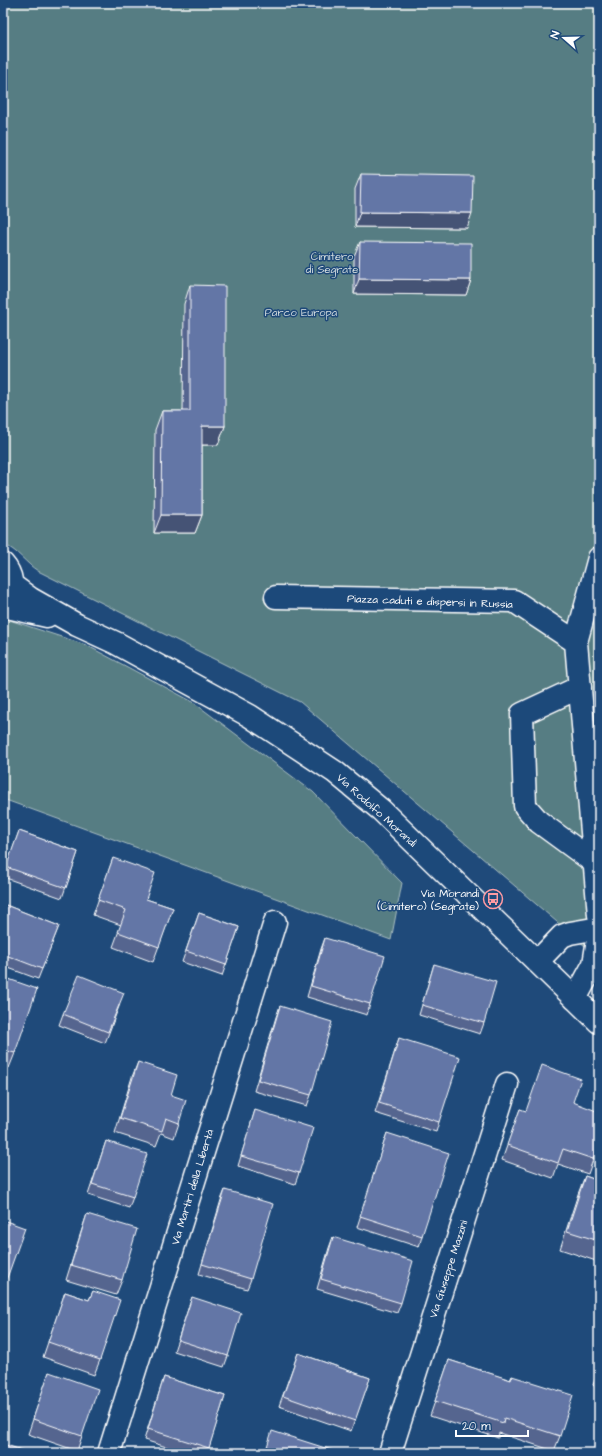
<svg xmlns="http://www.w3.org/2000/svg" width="602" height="1456" viewBox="0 0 602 1456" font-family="'Architects Daughter',sans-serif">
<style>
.green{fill:#567d83;stroke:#aabec1}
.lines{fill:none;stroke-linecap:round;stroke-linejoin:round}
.minor-casing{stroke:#fff;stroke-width:25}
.minor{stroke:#1f4a7a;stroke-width:22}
.wall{fill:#55658f;stroke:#fff}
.shaded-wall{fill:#455374;stroke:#fff}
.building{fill:#6376a6;stroke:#fff}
.labels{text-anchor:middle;stroke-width:3;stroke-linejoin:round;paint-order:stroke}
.park-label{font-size:11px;fill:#d5dee0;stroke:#1f4a7a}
.street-label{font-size:11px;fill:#fff;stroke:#1f4a7a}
.poi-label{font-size:11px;fill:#fff;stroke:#1f4a7a;text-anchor:end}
</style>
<rect width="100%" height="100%" fill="#1f4a7a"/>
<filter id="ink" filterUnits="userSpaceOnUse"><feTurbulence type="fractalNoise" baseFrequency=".025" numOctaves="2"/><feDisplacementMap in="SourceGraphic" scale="8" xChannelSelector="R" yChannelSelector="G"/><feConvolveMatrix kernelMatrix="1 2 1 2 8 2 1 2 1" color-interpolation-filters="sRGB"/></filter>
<g filter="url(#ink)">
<path class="green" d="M 3,3 L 599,3 L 599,958 L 300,702 L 38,571 C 25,563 18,550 3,544 Z
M 3,618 L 86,645 L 193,702 L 313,792 L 402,883 L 391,940 L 3,799 Z"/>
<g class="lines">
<defs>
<path id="minor" d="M 599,558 L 576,642 L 599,915
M 3,564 C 12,574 14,587 8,599
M 12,585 L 31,599 L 77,625 L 116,643 L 250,716 L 335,772 L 381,810 L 599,1022
M 276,597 L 514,601 L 576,642
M 3,606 L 47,616
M 580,687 L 522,714 L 525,806 L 539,822 L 595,863
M 537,962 L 562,936 L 570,933 L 599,928
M 575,999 L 594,964 L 599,933
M 109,1453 L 275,922
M 390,1453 L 507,1084"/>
</defs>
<use href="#minor" class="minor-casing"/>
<use href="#minor" class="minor"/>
</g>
<path class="wall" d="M 361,174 L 467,228 L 355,227 L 355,189 Z
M 360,242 L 471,280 L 466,295 L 354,294 L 354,256 Z
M 190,285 L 225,426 L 218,445 L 202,445 L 202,515 L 195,533 L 154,533 L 155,430 L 162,411 L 183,411 L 184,304 Z
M 19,831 L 78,852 L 62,898 L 3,877 Z
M 113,858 L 146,899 L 173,908 L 153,962 L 113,947 L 121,925 L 93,915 Z
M 3,904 L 59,926 L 38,979 L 3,966 Z
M 199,913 L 239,927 L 222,976 L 182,962 Z
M 325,938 L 370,1004 L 367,1015 L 307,997 L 321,949 Z
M 434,964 L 484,1023 L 480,1034 L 419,1015 L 431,974 Z
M 3,977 L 15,1053 L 9,1068 L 3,1066 Z
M 120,1004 L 105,1043 L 59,1025 L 63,1014 Z
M 280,1006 L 311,1095 L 307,1106 L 254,1091 L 276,1017 Z
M 399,1038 L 439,1122 L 436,1132 L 375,1113 Z
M 138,1062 L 171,1095 L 179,1123 L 174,1138 L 161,1133 L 156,1146 L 115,1133 L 132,1077 Z
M 520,1109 L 599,1143 L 588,1174 L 558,1164 L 553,1178 L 502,1160 Z
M 255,1110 L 299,1173 L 295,1184 L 238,1166 Z
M 387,1133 L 422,1236 L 419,1247 L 357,1227 Z
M 106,1141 L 133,1197 L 129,1208 L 88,1195 Z
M 585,1176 L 599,1181 L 599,1262 L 560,1249 L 578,1194 Z
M 225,1190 L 251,1279 L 247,1289 L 199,1274 L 221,1200 Z
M 87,1214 L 122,1280 L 116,1295 L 66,1280 L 82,1229 Z
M 333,1237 L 401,1303 L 397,1313 L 317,1289 L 329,1248 Z
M 93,1291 L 100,1360 L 94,1375 L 43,1357 L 65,1292 L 89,1300 Z
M 192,1297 L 228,1356 L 224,1367 L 174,1351 Z
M 298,1353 L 370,1378 L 351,1431 L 279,1406 Z
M 449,1360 L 510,1380 L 512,1376 L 560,1436 L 554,1451 L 499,1433 L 498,1438 L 430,1416 Z
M 599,1369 L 599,1391 L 593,1385 Z
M 49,1372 L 82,1436 L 77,1451 L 28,1434 Z
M 164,1377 L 225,1396 L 207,1453 L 186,1453 L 144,1440 Z"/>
<path class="shaded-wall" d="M 360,212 L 472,213 L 467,228 L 355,227 Z
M 359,279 L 471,280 L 466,295 L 354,294 Z
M 202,426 L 225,426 L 218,445 L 196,445 Z
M 161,515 L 202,515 L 195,533 L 154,533 Z"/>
<path class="building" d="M 361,174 L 473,176 L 472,213 L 360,212 Z
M 360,242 L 471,243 L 471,280 L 359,279 Z
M 190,285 L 225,286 L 225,426 L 202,426 L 202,515 L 161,515 L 162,411 L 190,411 Z
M 19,831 L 78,852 L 66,888 L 6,867 Z
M 113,858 L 155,873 L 146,899 L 173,908 L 159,947 L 118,932 L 126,910 L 98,900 Z
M 3,904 L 59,926 L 42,969 L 3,954 Z
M 199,913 L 239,927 L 226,965 L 186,951 Z
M 325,938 L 385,956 L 370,1004 L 311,986 Z
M 434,964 L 496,982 L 484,1023 L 422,1005 Z
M 79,975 L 124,993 L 108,1032 L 63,1014 Z
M 3,977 L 37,989 L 15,1053 L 3,1050 Z
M 280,1006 L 332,1022 L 311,1095 L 258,1080 Z
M 399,1038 L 460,1057 L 439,1122 L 379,1103 Z
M 138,1062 L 177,1075 L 171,1095 L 186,1100 L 179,1123 L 166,1118 L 162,1131 L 120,1118 Z
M 542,1065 L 581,1079 L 573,1102 L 599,1112 L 599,1143 L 593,1159 L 563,1149 L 558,1163 L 507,1145 L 520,1109 L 526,1111 Z
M 255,1110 L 313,1128 L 299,1173 L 241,1156 Z
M 387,1133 L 449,1153 L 422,1236 L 360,1216 Z
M 106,1141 L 147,1154 L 133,1197 L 92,1184 Z
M 585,1176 L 599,1181 L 599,1241 L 567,1231 Z
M 225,1190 L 273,1204 L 251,1279 L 202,1264 Z
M 87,1214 L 137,1229 L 122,1280 L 71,1265 Z
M 3,1220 L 25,1228 L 3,1289 Z
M 333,1237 L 413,1261 L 401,1303 L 321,1279 Z
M 93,1291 L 120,1300 L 100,1360 L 48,1342 L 65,1292 L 89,1300 Z
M 192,1297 L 241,1313 L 228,1356 L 178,1340 Z
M 298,1353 L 370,1378 L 355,1421 L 283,1396 Z
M 449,1360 L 511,1380 L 512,1376 L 573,1395 L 560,1436 L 504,1418 L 503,1423 L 435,1401 Z
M 49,1372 L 98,1389 L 82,1436 L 33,1419 Z
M 164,1377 L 225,1396 L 209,1448 L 148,1429 Z
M 272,1431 L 341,1453 L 265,1453 Z
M 3,1444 L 31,1453 L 3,1453 Z
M 426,1448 L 441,1453 L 424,1453 Z"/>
</g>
<defs>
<symbol id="bus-ring" viewBox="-11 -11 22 22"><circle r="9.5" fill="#1f4a7a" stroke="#ff9aa2" stroke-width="1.5"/><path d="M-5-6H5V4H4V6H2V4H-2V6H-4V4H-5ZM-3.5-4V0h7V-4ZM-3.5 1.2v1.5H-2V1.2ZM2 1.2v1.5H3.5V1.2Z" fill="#ff9aa2"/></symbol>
</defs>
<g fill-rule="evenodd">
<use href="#bus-ring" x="482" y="888" width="22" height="22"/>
</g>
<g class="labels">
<g class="park-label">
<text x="332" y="260">Cimitero<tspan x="332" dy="13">di Segrate</tspan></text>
<text x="301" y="316">Parco Europa</text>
</g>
<g class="street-label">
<text transform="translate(430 601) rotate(2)" y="4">Piazza caduti e dispersi in Russia</text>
<text transform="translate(377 810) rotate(42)" y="4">Via Rodolfo Morandi</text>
<text transform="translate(192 1187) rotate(-73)" y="4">Via Martiri della Libertà</text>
<text transform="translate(448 1269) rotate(-72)" y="4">Via Giuseppe Mazzini</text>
</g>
<g class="poi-label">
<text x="479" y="897">Via Morandi<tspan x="479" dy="13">(Cimitero) (Segrate)</tspan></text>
</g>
</g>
<rect width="602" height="1456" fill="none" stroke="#1f4a7a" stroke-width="16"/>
<rect x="8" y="8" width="586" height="1440" fill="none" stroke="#fff" stroke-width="1.5" filter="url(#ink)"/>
<g transform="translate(564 38) rotate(290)" stroke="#1f4a7a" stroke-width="3" paint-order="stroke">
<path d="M0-3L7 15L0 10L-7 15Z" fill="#ffffff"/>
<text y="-6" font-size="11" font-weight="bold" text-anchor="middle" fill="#ffffff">N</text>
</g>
<path d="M456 1430v6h72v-6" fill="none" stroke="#ffffff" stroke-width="2"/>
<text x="462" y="1430" font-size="12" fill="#ffffff" stroke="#1f4a7a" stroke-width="3" paint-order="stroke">20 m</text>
</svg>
